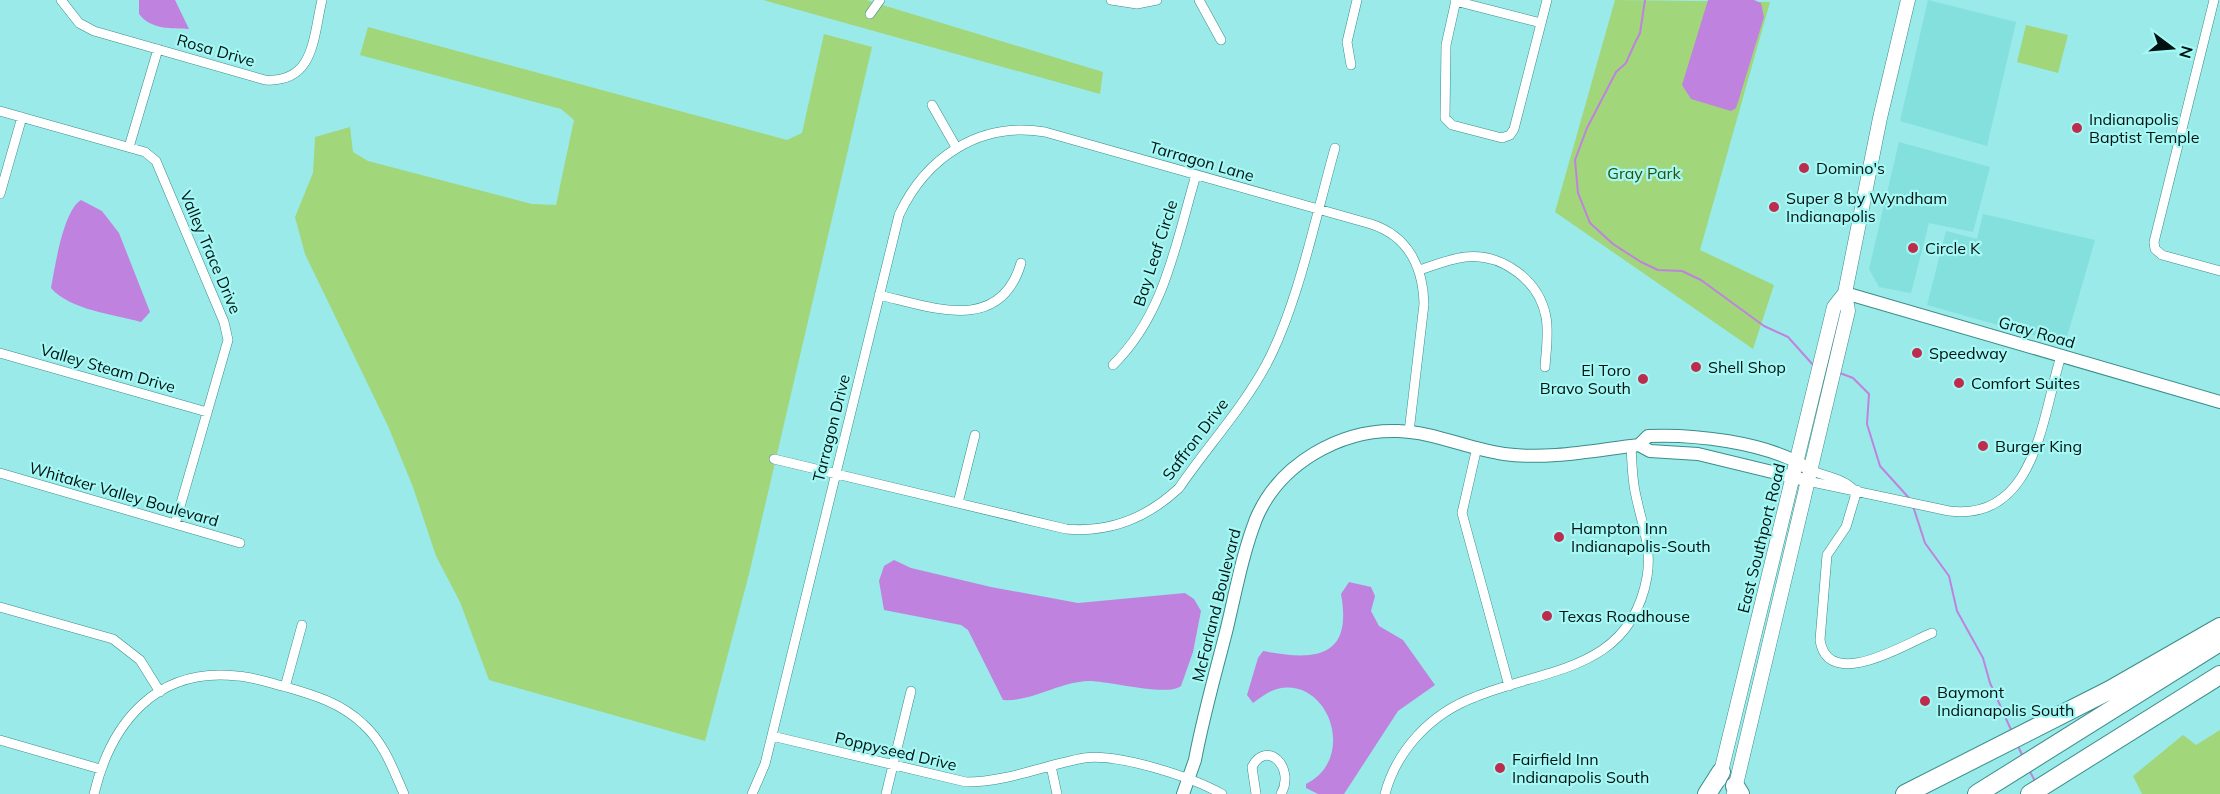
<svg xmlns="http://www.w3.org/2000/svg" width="2220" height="794" viewBox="0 0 2220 794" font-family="Mulish,sans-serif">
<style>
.built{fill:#83e0dd}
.green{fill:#a1d67a}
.water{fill:#bf83df}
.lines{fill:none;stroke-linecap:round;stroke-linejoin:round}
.stream{stroke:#bf83df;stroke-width:2}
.minor-casing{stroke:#3a8d8b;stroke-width:10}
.tertiary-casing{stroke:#3a8d8b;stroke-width:14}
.secondary-casing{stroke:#3a8d8b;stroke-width:15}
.motorway-casing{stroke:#3a8d8b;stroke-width:20}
.minor{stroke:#fff;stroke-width:9}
.tertiary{stroke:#fff;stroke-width:12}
.secondary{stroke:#fff;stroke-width:14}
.motorway{stroke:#fff;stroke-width:18}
.poi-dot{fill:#bd2c4d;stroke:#a6f8f5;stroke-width:2}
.labels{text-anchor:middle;stroke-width:4.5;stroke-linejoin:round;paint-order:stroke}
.street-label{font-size:16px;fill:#001211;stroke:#a6f8f5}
.poi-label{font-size:16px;fill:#001211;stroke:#a6f8f5;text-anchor:start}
.park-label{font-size:16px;fill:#2d4f08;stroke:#a6f8f5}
</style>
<rect width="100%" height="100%" fill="#99eae8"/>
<path class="built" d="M 1928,0 L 2016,22 L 1987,146 L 1900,121 Z
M 1899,142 L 1990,167 L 1973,232 L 1929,223 L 1911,293 L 1879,287 L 1869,269 Z
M 1983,214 L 2095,240 L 2065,344 L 1927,305 L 1946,231 L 1977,239 Z"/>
<path class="green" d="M 763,0 L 866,0 L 1103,72 L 1100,94 Z
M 1615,0 L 1770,2 L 1700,250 L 1774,285 L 1753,349 L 1555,212 Z
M 2026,25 L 2068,35 L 2058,73 L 2017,62 Z
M 368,27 L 787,140 L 802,133 L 824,34 L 872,47 L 749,574 L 705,741 L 489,680 L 460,602 L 436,556 L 413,487 L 388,426 L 305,254 L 295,217 L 313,173 L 315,137 L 350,127 L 353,152 L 368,161 L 532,204 L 556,205 L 574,120 L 561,109 L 360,55 Z
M 2220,730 L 2220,794 L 2142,794 L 2133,776 L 2183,735 L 2196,745 Z"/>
<path class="water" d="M 139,0 L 175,0 L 189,29 C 172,28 151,30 139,14 Z
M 1708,0 L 1754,0 L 1761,3 L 1764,17 L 1738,102 L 1736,108 L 1731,111 L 1691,99 L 1682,85 Z
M 81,200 L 102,211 L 119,233 L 150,312 L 141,322 C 113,314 70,310 51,288 C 55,267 63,211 81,200 Z
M 894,560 L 911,568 L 991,587 L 1078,603 L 1185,593 L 1194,599 L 1201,611 L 1193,652 L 1181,686 C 1167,697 1110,681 1089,681 C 1058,682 1032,702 1003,700 L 968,630 L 961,625 L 884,610 L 879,581 L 884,566 Z
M 1349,582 L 1371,587 L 1375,596 L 1371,611 L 1379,626 L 1403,640 L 1435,685 L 1398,711 L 1344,794 L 1318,794 L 1306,788 L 1306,784 C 1358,758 1328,676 1277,689 C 1269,691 1260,698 1253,703 L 1247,695 L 1258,658 L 1263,651 C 1314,661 1353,659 1341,594 Z"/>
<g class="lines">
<path class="stream" d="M 1645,0 L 1640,33 L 1634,45 L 1626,63 L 1616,72 L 1587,128 L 1575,160 L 1578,193 L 1590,223 L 1613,244 L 1641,262 L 1658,270 L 1682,271 L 1701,280 L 1764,326 L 1788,337 L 1814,366
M 1840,373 L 1853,378 L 1869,394 L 1867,424 L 1880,466 L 1909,498
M 1913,506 L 1925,543 L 1949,576 L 1957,611 L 1983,658 L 1990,683 L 2012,732
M 2018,746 L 2023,757
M 2029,770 L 2035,781"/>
<defs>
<path id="minor" d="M 61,0 L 79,23 L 94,31 L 265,80 C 315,83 313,37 322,0
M 1111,0 L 1137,4 L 1157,0
M 1199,0 L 1221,40
M 1456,0 L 1446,45 L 1445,118 L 1452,125 L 1502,138 L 1510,135 L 1514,129 L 1547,0
M 2214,0 L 2154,242 L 2155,249 L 2162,255 L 2220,271
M 1455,1 L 1541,23
M 870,14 L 880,0
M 1351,65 L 1347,42 L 1357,0
M 932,105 L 956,147
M 0,111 L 145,152 L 156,161 L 224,322 L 228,340 L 175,524
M 129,147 L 158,49
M 0,194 L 22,117
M 1420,270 C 1435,265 1449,259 1465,257 C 1502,253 1539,280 1546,317 C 1549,333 1546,351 1545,367
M 879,295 C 931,307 1000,335 1021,263
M 0,353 L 207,412
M 1113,365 C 1165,314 1176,242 1196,175
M 1477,447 L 1462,513 L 1509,686
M 774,459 L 1066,529 C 1110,533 1147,518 1179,488 C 1207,447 1242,409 1266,365 C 1298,305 1316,215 1335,148
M 1806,468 C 1821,476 1841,477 1853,489
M 0,473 L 240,543
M 1803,480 L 1949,511 C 2036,522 2042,416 2061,356
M 1857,490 L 1846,527 L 1827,555 L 1820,640 C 1828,692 1905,644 1932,633
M 958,503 L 975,435
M 0,607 L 113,639 L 140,660 L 160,692
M 285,687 L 302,625
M 772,736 L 966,782 C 1007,782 1045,765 1084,758 C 1118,753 1192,777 1222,794
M 0,740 L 100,769
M 1051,766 L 1057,794
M 94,794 C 111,723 156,667 237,676 C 254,677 270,683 286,687 C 314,695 341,703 363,724 C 384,743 393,769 404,794
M 752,794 L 765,764 L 899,215 C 926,157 980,121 1045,132 L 1371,224 C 1408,236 1423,267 1424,304 L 1409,432
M 886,794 L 911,691
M 1256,794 L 1252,767 C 1266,739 1296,767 1281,794
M 1385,794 C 1397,749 1432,713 1475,697 C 1545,668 1630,672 1647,577 C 1652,547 1642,525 1636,496 C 1632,480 1632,463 1631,446"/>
<path id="tertiary" d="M 1845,293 L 2220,402
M 1639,445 L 1648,436 C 1694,434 1764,442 1804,466
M 1183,794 L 1195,760 C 1203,717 1215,675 1226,632 C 1235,595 1242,555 1256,519 C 1279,464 1340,429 1398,431 C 1434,432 1468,449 1504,454 C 1549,460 1595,450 1639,445 L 1650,451 L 1698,454 L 1801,479"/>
<path id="secondary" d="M 1719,780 L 1834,307 L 1845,293 L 1880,118 L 1908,0
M 1734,793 L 1848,311 L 1845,293"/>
<path id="motorway" d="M 1735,786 L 1740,794
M 1707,794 L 1721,772
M 1905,794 L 2110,690 L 2220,627
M 1977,794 L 2220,642
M 2030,794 L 2220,675"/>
</defs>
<use href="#minor" class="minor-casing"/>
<use href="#tertiary" class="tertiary-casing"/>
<use href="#secondary" class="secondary-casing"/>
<use href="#motorway" class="motorway-casing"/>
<use href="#minor" class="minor"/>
<use href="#tertiary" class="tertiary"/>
<use href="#secondary" class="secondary"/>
<use href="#motorway" class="motorway"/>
</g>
<g class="poi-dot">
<circle cx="2077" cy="128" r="6"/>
<circle cx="1804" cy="168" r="6"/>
<circle cx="1774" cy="207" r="6"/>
<circle cx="1913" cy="248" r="6"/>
<circle cx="1917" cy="353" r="6"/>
<circle cx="1696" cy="367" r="6"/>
<circle cx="1643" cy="379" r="6"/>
<circle cx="1959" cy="383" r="6"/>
<circle cx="1983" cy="446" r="6"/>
<circle cx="1559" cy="537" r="6"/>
<circle cx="1547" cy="616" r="6"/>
<circle cx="1925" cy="701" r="6"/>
<circle cx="1500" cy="768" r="6"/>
</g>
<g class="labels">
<g class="street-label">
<text transform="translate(216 50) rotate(16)" y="6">Rosa Drive</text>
<text transform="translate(1202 161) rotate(16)" y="6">Tarragon Lane</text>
<text transform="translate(211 252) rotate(67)" y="6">Valley Trace Drive</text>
<text transform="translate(1155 253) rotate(-72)" y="6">Bay Leaf Circle</text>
<text transform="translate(2037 332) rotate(16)" y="6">Gray Road</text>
<text transform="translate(108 368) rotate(16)" y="6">Valley Steam Drive</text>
<text transform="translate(831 428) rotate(-76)" y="6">Tarragon Drive</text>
<text transform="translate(1195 439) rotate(-53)" y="6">Saffron Drive</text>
<text transform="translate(124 494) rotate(16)" y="6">Whitaker Valley Boulevard</text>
<text transform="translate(1761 538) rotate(-76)" y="6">East Southport Road</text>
<text transform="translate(1216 605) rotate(-76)" y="6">McFarland Boulevard</text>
<text transform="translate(896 751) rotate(13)" y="6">Poppyseed Drive</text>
</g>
<g class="poi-label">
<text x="2089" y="125">Indianapolis<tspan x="2089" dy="18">Baptist Temple</tspan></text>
<text x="1816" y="174">Domino's</text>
<text x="1786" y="204">Super 8 by Wyndham<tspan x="1786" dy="18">Indianapolis</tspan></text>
<text x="1925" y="254">Circle K</text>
<text x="1929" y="359">Speedway</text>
<text x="1708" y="373">Shell Shop</text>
<text x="1631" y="376" text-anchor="end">El Toro<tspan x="1631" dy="18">Bravo South</tspan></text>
<text x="1971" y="389">Comfort Suites</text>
<text x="1995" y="452">Burger King</text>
<text x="1571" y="534">Hampton Inn<tspan x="1571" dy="18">Indianapolis-South</tspan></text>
<text x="1559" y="622">Texas Roadhouse</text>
<text x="1937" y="698">Baymont<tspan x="1937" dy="18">Indianapolis South</tspan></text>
<text x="1512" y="765">Fairfield Inn<tspan x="1512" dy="18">Indianapolis South</tspan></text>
</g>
<g class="park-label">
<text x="1644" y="179">Gray Park</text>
</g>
</g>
<g transform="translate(2172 48) rotate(106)" stroke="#a6f8f5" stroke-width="4.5" paint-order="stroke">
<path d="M0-4.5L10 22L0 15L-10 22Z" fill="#001211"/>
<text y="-9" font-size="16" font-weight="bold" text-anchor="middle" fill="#001211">N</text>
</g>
</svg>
